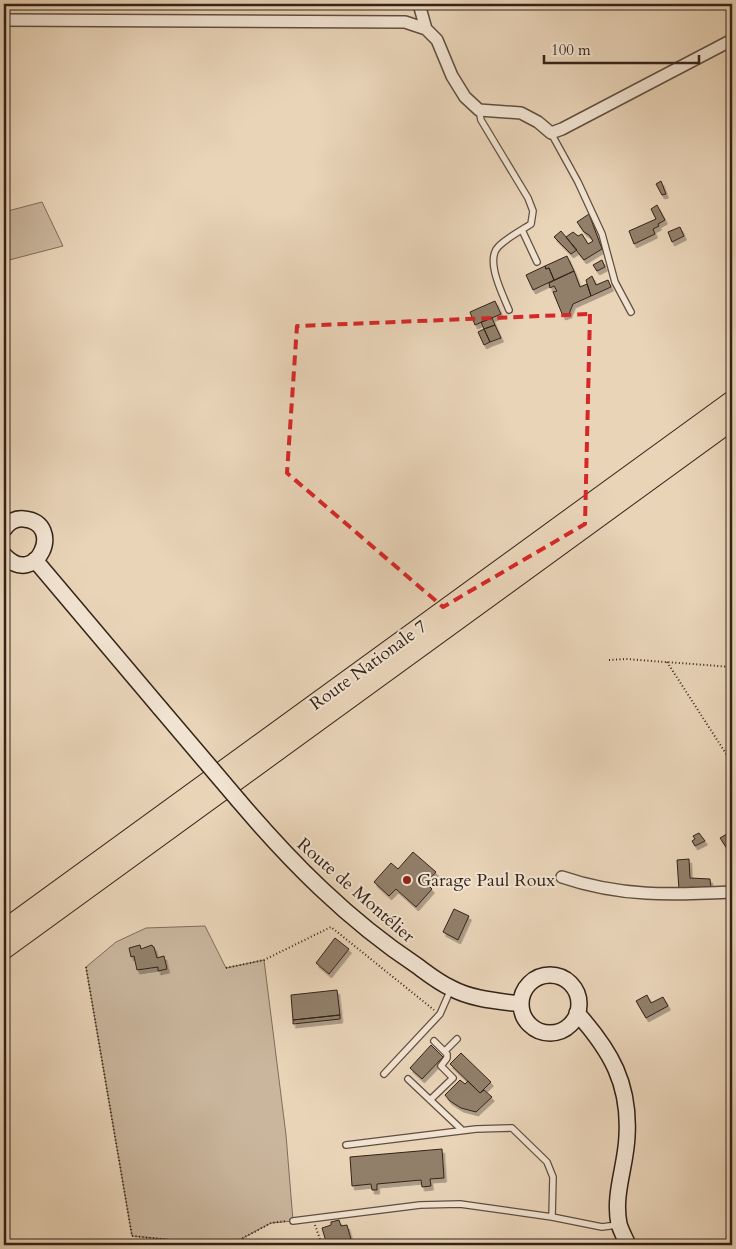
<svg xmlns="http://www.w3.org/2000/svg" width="736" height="1249" viewBox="0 0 736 1249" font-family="Cardo,serif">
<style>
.green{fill:#cab69d;stroke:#7f6c5a}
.building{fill:#927f6b;stroke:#342318;filter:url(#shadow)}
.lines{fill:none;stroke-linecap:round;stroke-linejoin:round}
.service-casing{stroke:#614f40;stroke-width:8}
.minor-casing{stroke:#614f40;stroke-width:14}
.secondary-casing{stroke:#342318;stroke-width:18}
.trunk-casing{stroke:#342318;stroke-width:20}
.path{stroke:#342318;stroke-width:2;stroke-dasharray:1 2.5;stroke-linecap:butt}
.service{stroke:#f1e3d1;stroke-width:5.5}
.minor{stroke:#f1e3d1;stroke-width:11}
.secondary{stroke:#f1e3d1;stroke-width:15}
.trunk{stroke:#e9d4b8;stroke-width:18}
.secondary-bridge-casing{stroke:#342318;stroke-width:18;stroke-linecap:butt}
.secondary-bridge{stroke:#f1e3d1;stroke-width:15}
.marked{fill:none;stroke:#d62828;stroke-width:4;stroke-dasharray:10 6;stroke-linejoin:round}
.poi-dot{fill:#8f2418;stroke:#f1e3d1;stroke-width:2}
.labels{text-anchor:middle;stroke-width:4;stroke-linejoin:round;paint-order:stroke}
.street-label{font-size:18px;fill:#342318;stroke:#f1e3d1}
.poi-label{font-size:18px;fill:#342318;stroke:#f1e3d1;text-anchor:start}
</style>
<defs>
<filter id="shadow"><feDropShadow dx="2.5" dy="4" stdDeviation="0" flood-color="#0004"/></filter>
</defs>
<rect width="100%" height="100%" fill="#e9d4b8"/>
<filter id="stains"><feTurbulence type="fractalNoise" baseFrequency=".004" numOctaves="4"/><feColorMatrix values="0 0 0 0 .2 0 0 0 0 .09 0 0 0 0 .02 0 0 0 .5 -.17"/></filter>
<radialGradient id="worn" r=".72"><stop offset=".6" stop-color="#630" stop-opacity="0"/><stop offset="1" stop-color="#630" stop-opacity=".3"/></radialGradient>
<path class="green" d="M 42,202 L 63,246 L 9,260 L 4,247 L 4,212 Z
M 205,926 L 226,968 L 264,960 L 286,1135 L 293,1221 L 271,1223 L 230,1245 L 132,1236 L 86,967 L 116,942 L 146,928 Z"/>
<path class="building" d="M 661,181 L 666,194 L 662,195 L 656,184 Z
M 657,205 L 665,220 L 658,224 L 659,226 L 653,229 L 655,234 L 634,244 L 629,231 L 656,219 L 651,209 Z
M 589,214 L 602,249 L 584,260 L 566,237 L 573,232 L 578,236 L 582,234 L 588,244 L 593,241 L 589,235 L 584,232 L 577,222 Z
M 680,227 L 684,236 L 672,242 L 668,232 Z
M 561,231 L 577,250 L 571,254 L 554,237 Z
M 567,256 L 574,271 L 554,280 L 549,268 L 546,269 L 545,266 Z
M 602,260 L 605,267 L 597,271 L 593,265 Z
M 545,266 L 546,269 L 549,268 L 554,280 L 533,290 L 526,275 Z
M 574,271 L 580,287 L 587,284 L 591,296 L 573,304 L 569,314 L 563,316 L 553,292 L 557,291 L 554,286 L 550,288 L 549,283 Z
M 592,276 L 596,285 L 608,280 L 611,287 L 591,296 L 586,280 Z
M 495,301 L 501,314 L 475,325 L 470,312 Z
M 492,318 L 495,325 L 484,329 L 481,322 Z
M 495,325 L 501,338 L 490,342 L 484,329 Z
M 484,329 L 490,342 L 484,345 L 478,332 Z
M 732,831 L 732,852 L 730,853 L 720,838 Z
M 699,833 L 705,841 L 695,846 L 692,841 L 695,839 L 693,836 Z
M 413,852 L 436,872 L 426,883 L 432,889 L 416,907 L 396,889 L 389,896 L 374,882 L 391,863 L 398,869 Z
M 689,859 L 690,878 L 710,879 L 711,889 L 679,890 L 677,860 Z
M 454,909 L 469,916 L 458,940 L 443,932 Z
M 335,938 L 349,949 L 329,974 L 316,963 Z
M 140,945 L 141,949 L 152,945 L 153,947 L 154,947 L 157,958 L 164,956 L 167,969 L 158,971 L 158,967 L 137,970 L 134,956 L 131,957 L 129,948 Z
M 337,990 L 340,1015 L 293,1020 L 291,995 Z
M 647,995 L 651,1003 L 663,997 L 668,1006 L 646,1018 L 636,1001 Z
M 340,1015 L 340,1019 L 293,1024 L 293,1020 Z
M 431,1045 L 443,1057 L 422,1079 L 410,1068 Z
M 461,1053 L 491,1082 L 480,1093 L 450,1064 Z
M 460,1080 L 465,1084 L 468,1081 L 480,1093 L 484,1090 L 492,1097 L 476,1112 L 461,1108 L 450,1101 L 445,1095 Z
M 442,1149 L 444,1178 L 430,1179 L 431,1186 L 422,1187 L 421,1180 L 377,1184 L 377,1190 L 372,1190 L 371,1184 L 352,1186 L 350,1157 Z
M 339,1220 L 341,1226 L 347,1225 L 352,1243 L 344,1245 L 327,1245 L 322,1228 L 331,1225 L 331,1222 Z"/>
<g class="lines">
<defs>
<path id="service" d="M 479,110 L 481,120 L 528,198 L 533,211 L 531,224 C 522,230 505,239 498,247 C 485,261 503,295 509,310
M 551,133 L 578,182 L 602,234 L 615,282 L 631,312
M 522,230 L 537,262
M 445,1051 L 457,1039
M 384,1074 L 440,1014 L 451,989
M 408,1079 L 462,1130
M 430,1100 L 453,1078 L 441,1066 L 447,1058 L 447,1054 L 434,1041
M 346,1145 L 476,1129 L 512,1128 L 547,1162 L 553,1177 L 552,1217
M 293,1221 L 420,1205 L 460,1204 L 552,1217 L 602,1227 L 617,1225"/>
<path id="minor" d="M 419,4 L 426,29
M 4,20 L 405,22 L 426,29 L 437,40 L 452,76 L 465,97 L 479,110 L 521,113 L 538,122 L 551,133 L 562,129 L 732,40
M 562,877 C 620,897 672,895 732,892"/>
<path id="secondary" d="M 4,529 C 9,522 16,518 24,519 C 66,523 36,590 4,555
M 35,560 L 160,708
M 239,801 C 291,862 348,920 416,965 C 427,973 438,982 451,988 C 471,999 497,1001 520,1004
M521 1004a29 29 0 1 1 58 0a29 29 0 1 1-58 0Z
M 577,1013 C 611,1051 630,1084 627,1136 C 626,1166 613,1194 619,1224 C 621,1231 625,1238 628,1245"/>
<path id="trunk" d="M 4,929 L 732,400
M 4,950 L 732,421"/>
</defs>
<use href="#service" class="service-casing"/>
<use href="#minor" class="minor-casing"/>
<use href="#secondary" class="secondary-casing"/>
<use href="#trunk" class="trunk-casing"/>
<path class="path" d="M 609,660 L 626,659 L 732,667
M 667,662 L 732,763
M 86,967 L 132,1236 L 220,1245
M 226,968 L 264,960 L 331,927 L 434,1010
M 315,1225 L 322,1245
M 230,1245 L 271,1223 L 286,1221"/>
<use href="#service" class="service"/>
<use href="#minor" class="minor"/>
<use href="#secondary" class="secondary"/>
<use href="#trunk" class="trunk"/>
<defs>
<path id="secondary-bridge" d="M 160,708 L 239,801"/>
</defs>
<use href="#secondary-bridge" class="secondary-bridge-casing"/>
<use href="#secondary-bridge" class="secondary-bridge"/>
</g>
<path class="marked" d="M 590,314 L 585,524 L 443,607 L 287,473 L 297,326 Z"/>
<circle class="poi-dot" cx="407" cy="880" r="5"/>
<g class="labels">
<g class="street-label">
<text transform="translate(368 665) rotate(-36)" y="6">Route Nationale 7</text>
<text transform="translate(356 890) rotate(41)" y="6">Route de Montélier</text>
</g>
<g class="poi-label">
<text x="417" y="886">Garage Paul Roux</text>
</g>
</g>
<rect width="736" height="1249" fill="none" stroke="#e9d4b8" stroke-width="20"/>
<rect x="5" y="5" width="726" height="1239" fill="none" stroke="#342318" stroke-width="2.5"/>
<rect x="10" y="10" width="716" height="1229" fill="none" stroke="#342318"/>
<path d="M544 55v8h155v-8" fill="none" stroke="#342318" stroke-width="2.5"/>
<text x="551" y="55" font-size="15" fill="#342318" stroke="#f1e3d1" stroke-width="4" paint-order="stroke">100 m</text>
<rect width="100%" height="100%" filter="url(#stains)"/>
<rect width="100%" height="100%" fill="url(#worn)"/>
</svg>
